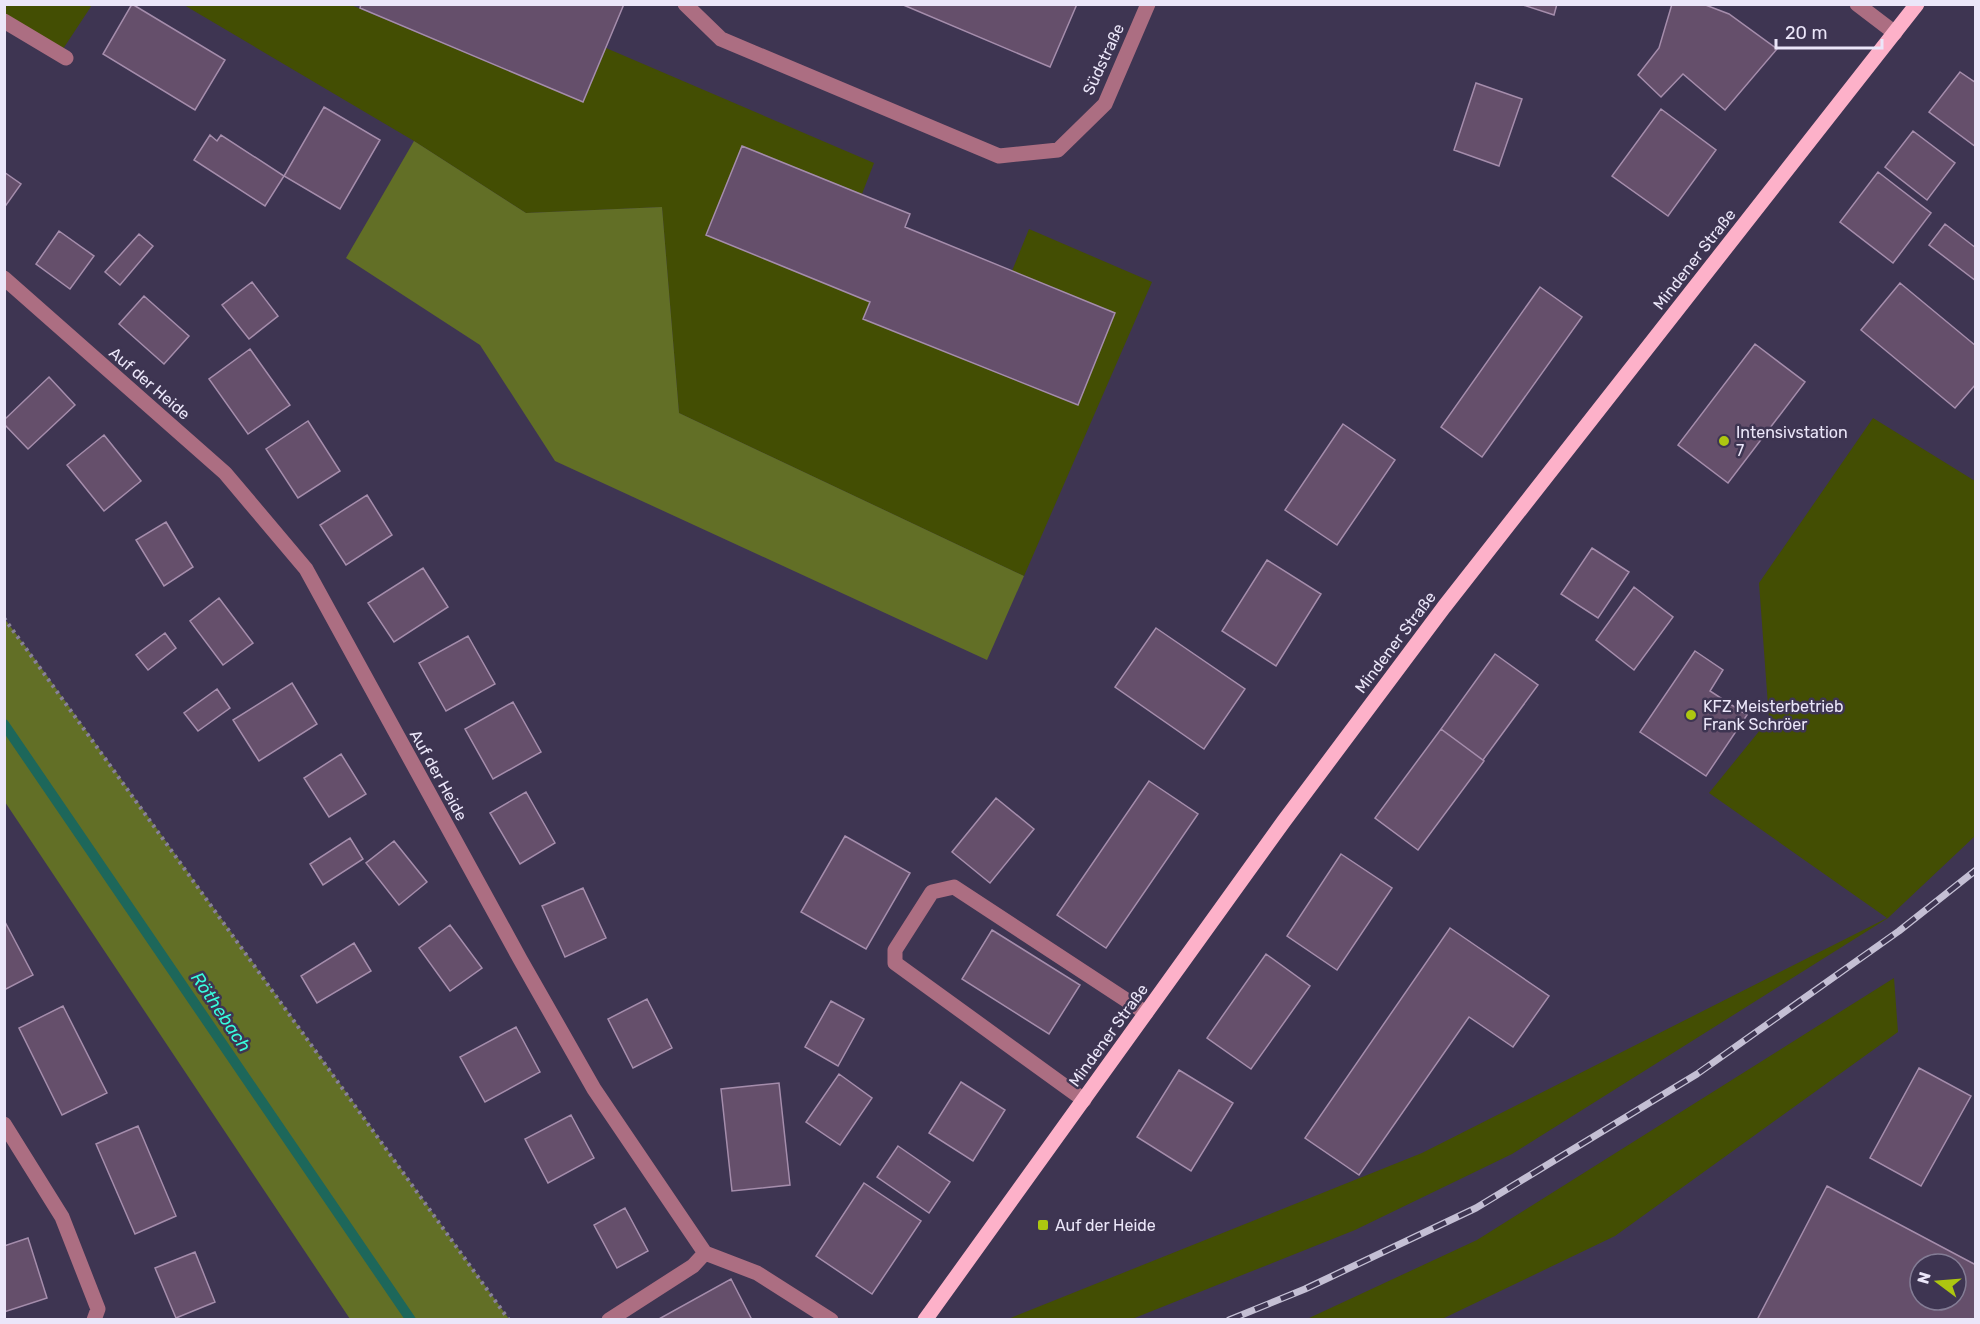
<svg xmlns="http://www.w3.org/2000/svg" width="1980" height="1324" viewBox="0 0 1980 1324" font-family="Rubik,sans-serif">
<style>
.green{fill:#434e03}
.forest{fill:#626f26}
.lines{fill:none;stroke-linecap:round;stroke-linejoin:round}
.stream{stroke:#1d675a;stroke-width:10}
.building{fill:#654f6b;stroke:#a58dac;stroke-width:1.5;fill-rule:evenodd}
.path{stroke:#88819a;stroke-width:4;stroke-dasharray:3 4.5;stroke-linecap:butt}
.minor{stroke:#ac6e82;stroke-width:15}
.major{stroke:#fdb1c9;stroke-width:15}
.rail-casing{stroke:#c4bfd4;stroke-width:7}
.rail{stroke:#3e3552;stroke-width:4.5;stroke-dasharray:14;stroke-linecap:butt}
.poi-dot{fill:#adc610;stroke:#3e3552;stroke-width:2}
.labels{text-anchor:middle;stroke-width:5;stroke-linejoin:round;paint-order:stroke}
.street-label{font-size:16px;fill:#ebe6f9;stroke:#3e3552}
.poi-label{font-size:16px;fill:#ebe6f9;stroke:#3e3552;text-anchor:start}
.water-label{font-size:18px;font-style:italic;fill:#38fcdd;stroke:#3e3552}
</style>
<rect width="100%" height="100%" fill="#3e3552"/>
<path class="green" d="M 4,5 L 92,5 L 61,52 L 5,16 Z
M 184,5 L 351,5 L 583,102 L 606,48 L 874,163 L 862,194 L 742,146 L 706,235 L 870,302 L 864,319 L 1077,405 L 1115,313 L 1012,271 L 1029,229 L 1152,282 L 1024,576 L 679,413 L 662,207 L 526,213 L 414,141 Z
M 1873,418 L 1975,481 L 1975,836 L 1888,918 L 1512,1154 L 1355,1230 L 1132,1319 L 1008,1319 L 1422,1153 L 1887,918 L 1709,793 L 1769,719 L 1759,583 Z
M 1894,978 L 1898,1032 L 1615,1236 L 1442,1319 L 1307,1319 L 1477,1240 Z"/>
<path class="forest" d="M 414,141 L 526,213 L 662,207 L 679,413 L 1024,576 L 987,660 L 555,461 L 480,345 L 346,258 Z
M 4,618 L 32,655 L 509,1319 L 350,1319 L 5,802 Z"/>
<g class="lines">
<path class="stream" d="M 4,724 L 411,1320"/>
</g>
<path class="building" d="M 132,4 L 225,60 L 195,110 L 103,54 Z
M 361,4 L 624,4 L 583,102 L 360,8 Z
M 901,4 L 1077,4 L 1050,67 Z
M 1520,4 L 1557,4 L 1554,15 Z
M 1672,4 L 1703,4 L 1729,14 L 1777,49 L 1725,110 L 1683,74 L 1661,97 L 1638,75 L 1659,48 Z
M 1960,72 L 1976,83 L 1976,147 L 1929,112 Z
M 1476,83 L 1522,99 L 1499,166 L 1454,150 Z
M 324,107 L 380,140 L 340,209 L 284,176 Z
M 1661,109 L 1716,150 L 1668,216 L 1612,176 Z
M 1913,131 L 1955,163 L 1927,200 L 1885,167 Z
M 210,135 L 217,141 L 221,135 L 284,176 L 265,206 L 194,160 Z
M 742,146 L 910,214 L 905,227 L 1115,313 L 1078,405 L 863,319 L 870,302 L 706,235 Z
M 4,172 L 21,184 L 4,208 Z
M 1878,172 L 1931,213 L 1893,263 L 1840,222 Z
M 1945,224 L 1976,248 L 1976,281 L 1929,245 Z
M 59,231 L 94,256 L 70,289 L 36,264 Z
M 139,234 L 153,246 L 120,285 L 105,272 Z
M 252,282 L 278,316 L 249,339 L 222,305 Z
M 1900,283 L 1976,346 L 1976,384 L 1955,408 L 1861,330 Z
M 1540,287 L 1582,317 L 1482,457 L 1441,427 Z
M 144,296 L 189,336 L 164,364 L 119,324 Z
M 1755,344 L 1805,382 L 1728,483 L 1678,445 Z
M 250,349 L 290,405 L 248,434 L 209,379 Z
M 49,377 L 75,405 L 28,449 L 4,424 L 4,420 Z
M 308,421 L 340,471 L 298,498 L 266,449 Z
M 1343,424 L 1395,460 L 1337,545 L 1285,510 Z
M 104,435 L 141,481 L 104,511 L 67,465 Z
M 367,495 L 392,535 L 346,565 L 320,525 Z
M 166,522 L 193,567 L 164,586 L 136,540 Z
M 1592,548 L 1629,572 L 1598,618 L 1561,594 Z
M 1267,560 L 1321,594 L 1276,666 L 1222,631 Z
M 423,568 L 448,607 L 394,642 L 368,603 Z
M 1634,587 L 1673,617 L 1634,670 L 1596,640 Z
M 219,598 L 253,643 L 223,665 L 190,621 Z
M 1156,628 L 1245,689 L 1204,749 L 1115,687 Z
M 165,633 L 176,648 L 148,670 L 136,655 Z
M 468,636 L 495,684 L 446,711 L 419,663 Z
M 1695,651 L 1723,670 L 1710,691 L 1747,715 L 1706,776 L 1640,732 Z
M 1495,654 L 1538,685 L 1483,760 L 1441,729 Z
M 292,683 L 317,724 L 259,761 L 233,720 Z
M 217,689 L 230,708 L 198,731 L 184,713 Z
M 513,702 L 541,752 L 493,779 L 465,729 Z
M 1441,729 L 1484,761 L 1418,850 L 1375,818 Z
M 341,754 L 366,794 L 329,817 L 304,778 Z
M 1149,781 L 1198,814 L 1106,948 L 1057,915 Z
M 526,792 L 555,843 L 520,864 L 490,813 Z
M 996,798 L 1034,829 L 990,883 L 952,852 Z
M 845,836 L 910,873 L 866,949 L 801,912 Z
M 350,838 L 363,859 L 323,885 L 310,864 Z
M 394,841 L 427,882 L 399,905 L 366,863 Z
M 1341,854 L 1392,888 L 1337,970 L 1287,936 Z
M 583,888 L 606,938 L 565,957 L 542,906 Z
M 4,920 L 33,975 L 4,990 Z
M 450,925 L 482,968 L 450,991 L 419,948 Z
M 1450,928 L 1549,996 L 1513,1047 L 1469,1017 L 1359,1175 L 1305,1138 Z
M 992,930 L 1080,985 L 1049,1034 L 962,979 Z
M 354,943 L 371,971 L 317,1003 L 301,976 Z
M 1266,954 L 1310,986 L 1251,1069 L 1207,1038 Z
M 647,999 L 672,1048 L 633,1068 L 608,1019 Z
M 831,1001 L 864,1019 L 838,1066 L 805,1047 Z
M 63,1006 L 107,1093 L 62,1115 L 19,1028 Z
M 516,1027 L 540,1072 L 485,1102 L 460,1057 Z
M 1919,1068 L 1971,1096 L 1921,1186 L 1870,1158 Z
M 1179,1070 L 1233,1103 L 1191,1171 L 1137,1137 Z
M 839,1074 L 872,1098 L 840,1145 L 806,1122 Z
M 961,1082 L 1005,1110 L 973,1161 L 929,1133 Z
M 779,1083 L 790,1185 L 732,1191 L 721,1089 Z
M 571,1115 L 594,1158 L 548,1183 L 525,1139 Z
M 138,1126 L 176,1216 L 135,1234 L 96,1144 Z
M 898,1146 L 950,1182 L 929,1213 L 877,1177 Z
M 864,1183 L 921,1221 L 872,1294 L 816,1256 Z
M 1827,1186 L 1976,1265 L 1976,1320 L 1757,1320 ZM 1920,1264 L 1956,1264 L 1956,1300 L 1920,1300 Z
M 625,1208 L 648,1251 L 617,1268 L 594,1225 Z
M 28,1238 L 47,1298 L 4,1312 L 4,1246 Z
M 195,1252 L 215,1302 L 176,1318 L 155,1268 Z
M 731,1279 L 752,1320 L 657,1320 Z"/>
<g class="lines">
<path class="path" d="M 4,618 L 509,1320"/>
<path class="minor" d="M 685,4 L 721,39 L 999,156 L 1058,150 L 1105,104 L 1148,4
M 1857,4 L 1895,33
M 4,21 L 66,58
M 4,278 L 225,473 L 306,569 L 520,959 L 594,1089 L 705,1253
M 1084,1100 L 895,963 L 895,950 L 932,892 L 954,887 L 1146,1013
M 4,1124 L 62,1217 L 98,1309 L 94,1320
M 705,1253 L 757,1273 L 831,1320
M 609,1320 L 693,1266 L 705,1253"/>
<path class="major" d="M 925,1320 L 1284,821 L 1444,607 L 1917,4"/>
<defs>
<path id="rail" d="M 1229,1320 L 1305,1289 L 1476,1208 L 1697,1074 L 1899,931 L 1976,870"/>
</defs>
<use href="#rail" class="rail-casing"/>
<use href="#rail" class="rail"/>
</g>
<g class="poi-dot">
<circle cx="1724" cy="441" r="6"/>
<circle cx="1691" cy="715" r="6"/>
<rect x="1037" y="1219" width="12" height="12" rx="3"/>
</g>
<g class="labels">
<g class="street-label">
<text transform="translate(1103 59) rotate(-65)" y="6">Südstraße</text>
<text transform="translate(1694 259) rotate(-52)" y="6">Mindener Straße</text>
<text transform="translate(150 383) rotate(41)" y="6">Auf der Heide</text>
<text transform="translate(1395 642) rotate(-53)" y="6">Mindener Straße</text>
<text transform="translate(439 775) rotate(61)" y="6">Auf der Heide</text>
<text transform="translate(1108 1035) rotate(-54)" y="6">Mindener Straße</text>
</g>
<g class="poi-label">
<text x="1736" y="438">Intensivstation<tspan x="1736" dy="18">7</tspan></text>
<text x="1703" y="712">KFZ Meisterbetrieb<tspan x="1703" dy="18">Frank Schröer</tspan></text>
<text x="1055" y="1231">Auf der Heide</text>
</g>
<g class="water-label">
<text transform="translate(221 1012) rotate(56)" y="6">Röthebach</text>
</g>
</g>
<rect width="1980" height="1324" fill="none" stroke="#ebe6f9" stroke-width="12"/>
<g transform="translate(1938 1282) rotate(286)"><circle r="28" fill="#3e3552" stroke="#837c95" stroke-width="1.5"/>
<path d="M0-4.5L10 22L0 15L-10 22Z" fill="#adc610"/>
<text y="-9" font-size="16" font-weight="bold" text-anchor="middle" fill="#ebe6f9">N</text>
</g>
<path d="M1776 39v9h106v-9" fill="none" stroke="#ebe6f9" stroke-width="3"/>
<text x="1785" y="39" font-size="18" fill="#ebe6f9" stroke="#3e3552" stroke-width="4.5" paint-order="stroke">20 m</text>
</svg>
